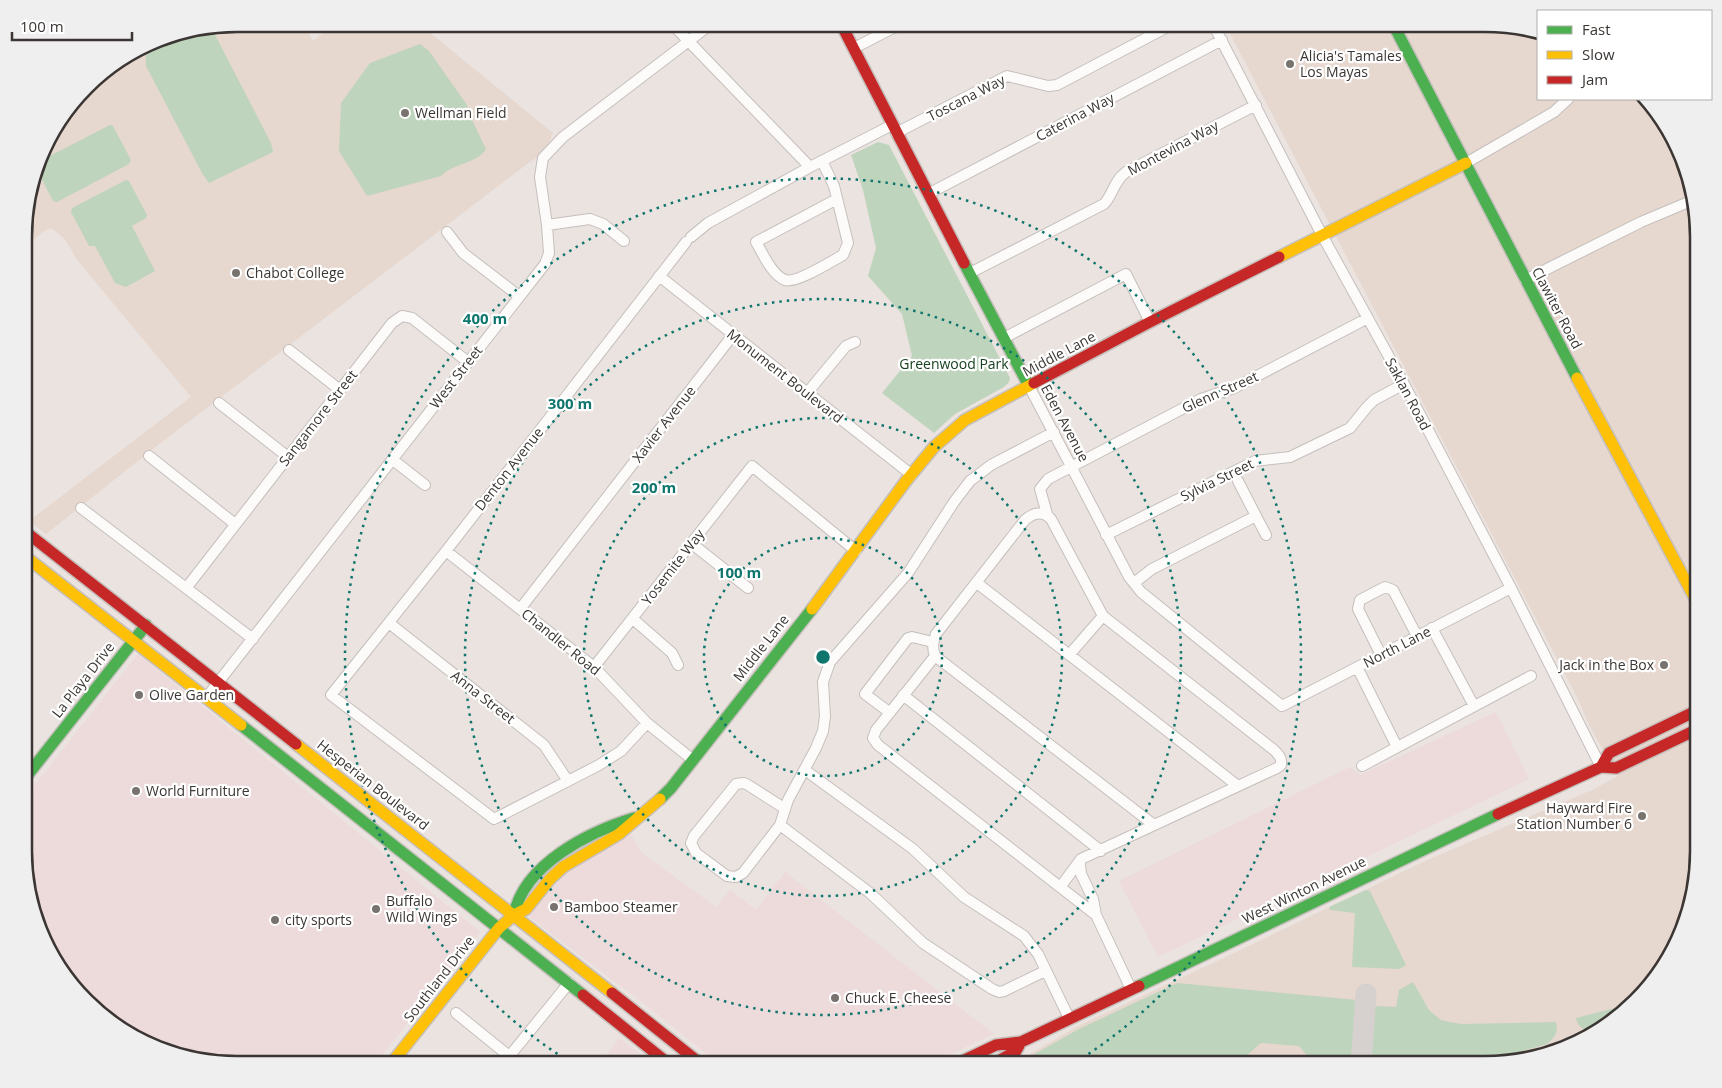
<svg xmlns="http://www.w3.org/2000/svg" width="1722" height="1088" viewBox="0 0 1722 1088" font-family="'Open Sans',sans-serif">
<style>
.commercial{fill:#eddadb}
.built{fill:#e6d7cf}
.green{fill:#bfd4bc}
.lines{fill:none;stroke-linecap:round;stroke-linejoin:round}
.taxiway{stroke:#d6d0ce;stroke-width:21}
.street-casing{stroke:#c5bfbc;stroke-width:12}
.fast-casing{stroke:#c5bfbc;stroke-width:14}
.slow-casing{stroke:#c5bfbc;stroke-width:14}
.jam-casing{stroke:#c5bfbc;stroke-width:14}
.street{stroke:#fcfbfa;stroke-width:10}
.fast{stroke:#4caf50;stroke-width:11}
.slow{stroke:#ffc107;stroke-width:11}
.jam{stroke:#c62828;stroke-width:11}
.ring{fill:none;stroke:#0f766e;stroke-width:2.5;stroke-dasharray:2.5 5}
.poi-dot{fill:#79736f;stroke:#fff;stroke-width:2}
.labels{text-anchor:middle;stroke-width:4.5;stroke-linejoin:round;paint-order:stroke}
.poi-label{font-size:14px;fill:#3b3633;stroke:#fff;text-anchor:start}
.street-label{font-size:14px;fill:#3b3633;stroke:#fff}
.park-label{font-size:14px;fill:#16411f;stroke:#fff}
.rim{fill:none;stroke:#3b3633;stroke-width:2.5}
.centre{fill:#0f766e;stroke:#fff;stroke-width:2.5}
.ring-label{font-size:15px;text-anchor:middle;font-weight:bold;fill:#0f766e;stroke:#fff;stroke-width:4.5;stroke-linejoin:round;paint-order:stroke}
</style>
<rect width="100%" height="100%" fill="#ebe3df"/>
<path class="commercial" d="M 138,654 L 480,932 L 375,1064 L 237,1064 L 169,1053 L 119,1028 L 52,958 L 26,878 L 26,796 Z
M 1496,712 L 1529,779 L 1158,957 L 1119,881 L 1350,767 L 1360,775 Z
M 630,833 L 642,853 L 716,907 L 730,890 L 756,910 L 785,872 L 994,1034 L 929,1064 L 719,1064 L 642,1002 L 528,916 L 565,874 L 595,851 Z
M 619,1038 L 653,1064 L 600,1064 Z"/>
<path class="built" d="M 237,24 L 304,24 L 313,41 L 335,24 L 419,24 L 553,133 L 544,154 L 531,161 L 158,445 L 46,534 L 29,521 L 191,397 L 78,261 L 64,238 L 51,228 L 43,232 L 26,246 L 26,210 L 46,142 L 96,77 L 156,40 Z
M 1225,24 L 1485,24 L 1538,31 L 1538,99 L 1640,99 L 1670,131 L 1698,223 L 1698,865 L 1687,919 L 1662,969 L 1591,1036 L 1499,1064 L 1013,1064 L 1078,1026 L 1228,956 L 1423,862 L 1592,790 L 1618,776 L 1590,727 L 1578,699 Z"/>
<path class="green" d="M 210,29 L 213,31 L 271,143 L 273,152 L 209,183 L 202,173 L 146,66 C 146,53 144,47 156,40 Z
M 420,44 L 429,51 L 467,105 L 472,120 L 486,149 C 477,164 453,163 441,176 L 367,196 L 339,151 L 341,103 L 370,63 Z
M 110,125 L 113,126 L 131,160 L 129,164 L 57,202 L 53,201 L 37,170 L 40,161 Z
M 878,142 L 889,145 L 1010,378 L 1009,382 L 1004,387 L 955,414 L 934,433 L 882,393 L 912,356 L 902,314 L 868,276 L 876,248 L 863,190 L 851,155 Z
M 126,180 L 129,181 L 147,215 L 146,218 L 132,226 L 155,271 L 126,287 L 115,283 L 95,246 L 89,246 L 71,212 L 72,208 Z
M 1366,890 L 1370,891 L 1406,965 L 1400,969 L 1352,967 L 1355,913 L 1330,910 L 1329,907 Z
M 1413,982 L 1429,1010 L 1441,1020 L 1450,1022 L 1461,1024 L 1556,1022 C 1559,1032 1554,1038 1547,1044 L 1475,1064 L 1371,1064 L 1374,1006 L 1396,1007 L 1399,990 Z
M 1177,983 L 1357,1000 L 1351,1064 L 1314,1064 L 1299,1046 L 1261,1043 L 1237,1064 L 1164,1064 L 1129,1062 L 1117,1064 L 1017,1064 L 1079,1029 Z
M 1623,1006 L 1598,1030 C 1587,1032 1578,1029 1576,1018 Z"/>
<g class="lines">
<path class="taxiway" d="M 1361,1064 L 1366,994"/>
<defs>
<path id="street" d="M 672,24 L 810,167
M 1213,24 L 1322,235 L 1404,384 L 1511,588 L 1601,767
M 854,48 L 901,24
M 896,133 L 1007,76 L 1048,86 L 1057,85 L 1173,24
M 822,161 L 834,186 L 848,243 L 843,255 C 832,261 796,284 785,280 C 772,275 763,254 756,242 L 837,199
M 1466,163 L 1554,112 L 1568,99
M 928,194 L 1222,40
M 547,225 L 590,219 L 603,224 L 624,241
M 447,232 L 463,253 L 519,296
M 691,237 L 708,223 L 810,167 L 892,125
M 970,273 L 1104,204 C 1114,193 1113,182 1126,172 L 1256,105
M 659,276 L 912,475
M 1525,280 L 1641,222 L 1691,201
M 1004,338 L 1126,274 L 1150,322
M 289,350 L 340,390
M 1029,386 L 1129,577 L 1141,592 L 1282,706 L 1511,588
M 807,393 L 846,346 L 855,342
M 219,403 L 288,457
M 149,456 L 235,524
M 393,460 L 425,485
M 81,508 L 253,639
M 1047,514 L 1040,489 L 1048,479 L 1201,399 L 1234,388 L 1368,318
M 1256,516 L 1266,535
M 1106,535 L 1255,461 L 1290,457 L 1350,428 L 1367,407 L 1374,400 L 1404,384
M 691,543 L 748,588
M 446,551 L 594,667 L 647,723 L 693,760
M 977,583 L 1238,786
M 1134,583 L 1152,569 L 1256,516 L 1238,481
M 187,587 L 392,323 L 402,316 L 412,318 L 468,362
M 520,609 L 733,335
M 633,619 L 672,653 L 678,665
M 389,623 L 544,745 L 568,781
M 1432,628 L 1474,706
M 1069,655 L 1103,616
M 1381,655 L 1358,609 L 1360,600 L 1385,587 L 1393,590 L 1417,636
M 935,656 L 1154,825
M 594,667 L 752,466 L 856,551
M 1357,667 L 1397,747
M 903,695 L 1101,851
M 206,698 L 545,264 L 549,253 L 547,225 L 540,177 L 543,158 L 563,137 L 711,24
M 889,712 L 865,694 L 908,638 L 912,637 L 933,642
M 647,723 L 621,751 L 599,765 L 494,819 L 331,695 L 446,551 L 686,242
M 1362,766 L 1531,676
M 805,770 L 913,849 L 964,897 L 1024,936 L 1038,954 L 1069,1018
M 784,808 L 748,785 L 744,783 L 736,784 L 694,836 L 691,843 L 696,853 L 727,876 L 736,877 L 743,873 L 780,825 L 788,800 L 816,748 L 823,731 L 825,716 L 823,682 L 830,662 L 908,573 L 954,502 L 970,481 L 991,465 L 1054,432
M 780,825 L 870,893 L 923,943 L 992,989 L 999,992 L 1004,991 L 1045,971
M 1081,859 L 1080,864 L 1081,874 L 1093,899 L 1096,915 L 1131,989
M 1061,886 L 1081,859 L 1277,768 L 1281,765 C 1282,758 1279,755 1274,750 L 1103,616 L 1051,519 C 1043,510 1033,513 1025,520 L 936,634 C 933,642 932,647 935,656 L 876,730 L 873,738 L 878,745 L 1096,915
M 456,1013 L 509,1056
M 503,1064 L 569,983"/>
<path id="fast" d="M 1393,24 L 1577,378
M 964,263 L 1029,386
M 241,725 L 583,995
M 26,777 L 146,625
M 660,799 L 671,788 L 812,609
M 514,915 C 524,864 589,832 634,818
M 1139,986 L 1498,814"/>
<path id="slow" d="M 1279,257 L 1466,163
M 1577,378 L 1698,604
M 26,557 L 241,725
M 812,609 L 906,481 L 934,447 L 965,420 L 1034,383
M 296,744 L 612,993
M 391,1064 L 499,928 L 514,915 L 526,909 L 550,879 L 563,867 L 619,834 L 660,799"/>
<path id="jam" d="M 841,24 L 964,263
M 1034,383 L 1150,322 L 1279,257
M 26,532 L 296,744
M 1601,767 L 1609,753 L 1698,710
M 1498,814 L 1601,767 L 1616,768 L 1698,729
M 612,993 L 701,1064
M 583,995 L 669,1064
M 956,1064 L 996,1045 L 1021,1042 L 1139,986
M 993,1064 L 1016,1051 L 1021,1042"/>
</defs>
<use href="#street" class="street-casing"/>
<use href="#fast" class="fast-casing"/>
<use href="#slow" class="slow-casing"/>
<use href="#jam" class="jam-casing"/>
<use href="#street" class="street"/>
<use href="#fast" class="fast"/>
<use href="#slow" class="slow"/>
<use href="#jam" class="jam"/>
</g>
<g class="ring">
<circle cx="823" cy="657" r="119"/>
<circle cx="823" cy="657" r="239"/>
<circle cx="823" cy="657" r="358"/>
<path d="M570 1062A478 478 0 1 1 1076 1062"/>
</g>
<g class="poi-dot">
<circle cx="1290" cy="64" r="5"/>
<circle cx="405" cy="113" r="5"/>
<circle cx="236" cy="273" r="5"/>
<circle cx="1664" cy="665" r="5"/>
<circle cx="139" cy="695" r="5"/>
<circle cx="136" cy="791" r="5"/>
<circle cx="1642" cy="816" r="5"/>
<circle cx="554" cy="907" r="5"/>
<circle cx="376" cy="909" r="5"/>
<circle cx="275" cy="920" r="5"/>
<circle cx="835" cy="998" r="5"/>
</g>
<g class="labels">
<g class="poi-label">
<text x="1300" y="61">Alicia's Tamales<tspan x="1300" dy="16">Los Mayas</tspan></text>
<text x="415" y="118">Wellman Field</text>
<text x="246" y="278">Chabot College</text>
<text x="1654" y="670" text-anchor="end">Jack in the Box</text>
<text x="149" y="700">Olive Garden</text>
<text x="146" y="796">World Furniture</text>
<text x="1632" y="813" text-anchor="end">Hayward Fire<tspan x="1632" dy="16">Station Number 6</tspan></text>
<text x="386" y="906">Buffalo<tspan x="386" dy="16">Wild Wings</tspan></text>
<text x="564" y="912">Bamboo Steamer</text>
<text x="285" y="925">city sports</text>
<text x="845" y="1003">Chuck E. Cheese</text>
</g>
<g class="street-label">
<text transform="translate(966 98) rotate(-27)" y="5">Toscana Way</text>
<text transform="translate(1075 117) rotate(-28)" y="5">Caterina Way</text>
<text transform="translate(1173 148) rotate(-28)" y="5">Montevina Way</text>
<text transform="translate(1557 308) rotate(62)" y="5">Clawiter Road</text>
<text transform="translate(1059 354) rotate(-28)" y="5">Middle Lane</text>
<text transform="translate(785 376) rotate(38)" y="5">Monument Boulevard</text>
<text transform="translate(456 377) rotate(-52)" y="5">West Street</text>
<text transform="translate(1220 392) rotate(-24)" y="5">Glenn Street</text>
<text transform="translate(1408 394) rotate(62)" y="5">Saklan Road</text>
<text transform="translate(318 418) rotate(-52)" y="5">Sangamore Street</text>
<text transform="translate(1065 423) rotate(62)" y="5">Eden Avenue</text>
<text transform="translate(664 424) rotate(-52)" y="5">Xavier Avenue</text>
<text transform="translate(509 469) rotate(-52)" y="5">Denton Avenue</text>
<text transform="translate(1217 480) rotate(-26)" y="5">Sylvia Street</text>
<text transform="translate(673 567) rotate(-52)" y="5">Yosemite Way</text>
<text transform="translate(561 642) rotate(39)" y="5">Chandler Road</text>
<text transform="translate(1397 647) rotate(-27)" y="5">North Lane</text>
<text transform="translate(761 648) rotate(-52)" y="5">Middle Lane</text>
<text transform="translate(83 680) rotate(-52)" y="5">La Playa Drive</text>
<text transform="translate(483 697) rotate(38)" y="5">Anna Street</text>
<text transform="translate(373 785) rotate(38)" y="5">Hesperian Boulevard</text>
<text transform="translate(1304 890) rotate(-26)" y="5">West Winton Avenue</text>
<text transform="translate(439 979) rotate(-52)" y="5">Southland Drive</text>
</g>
<g class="park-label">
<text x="954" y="369">Greenwood Park</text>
</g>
</g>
<path d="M0 0H1722V1088H0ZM237 32H1485A205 205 0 0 1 1690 237V851A205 205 0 0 1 1485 1056H237A205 205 0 0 1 32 851V237A205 205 0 0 1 237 32Z" fill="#efefef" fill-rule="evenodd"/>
<path class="rim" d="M237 32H1485A205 205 0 0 1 1690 237V851A205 205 0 0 1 1485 1056H237A205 205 0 0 1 32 851V237A205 205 0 0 1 237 32Z"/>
<circle cx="823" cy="657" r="8" class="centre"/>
<g class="ring-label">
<text x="485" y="324">400 m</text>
<text x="570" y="409">300 m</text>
<text x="654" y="493">200 m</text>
<text x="739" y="578">100 m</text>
</g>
<rect x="1537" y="10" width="175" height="90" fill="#ffffff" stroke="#b1afad"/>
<rect x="1547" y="26" width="25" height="8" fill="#4caf50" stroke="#b1afad"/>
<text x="1582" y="35" font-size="15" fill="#3b3633">Fast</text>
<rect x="1547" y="51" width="25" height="8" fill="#ffc107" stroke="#b1afad"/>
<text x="1582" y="60" font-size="15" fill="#3b3633">Slow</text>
<rect x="1547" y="76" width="25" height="8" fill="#c62828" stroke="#b1afad"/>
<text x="1582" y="85" font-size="15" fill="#3b3633">Jam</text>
<path d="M12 32v8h120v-8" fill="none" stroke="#3b3633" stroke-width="2.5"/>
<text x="20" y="32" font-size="15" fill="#3b3633" stroke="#ffffff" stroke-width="4" paint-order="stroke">100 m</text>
</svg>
